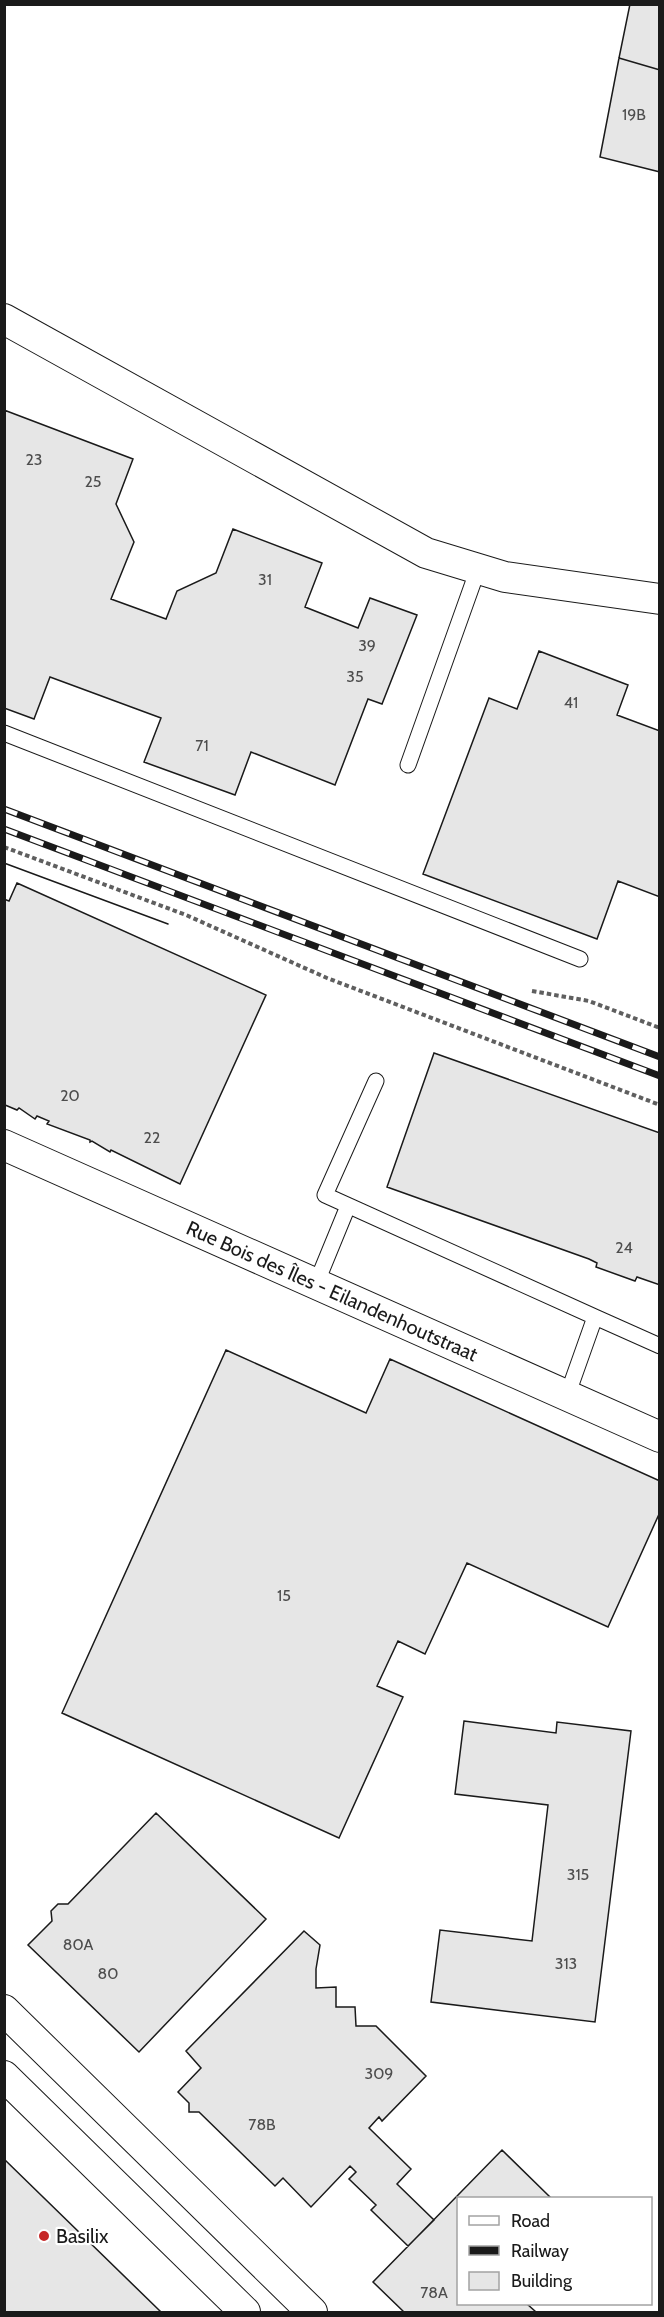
<svg xmlns="http://www.w3.org/2000/svg" width="664" height="2317" viewBox="0 0 664 2317" font-family="Cabin,sans-serif">
<style>
.building{fill:#e6e6e6;stroke:#1a1a1a;stroke-width:1.5}
.lines{fill:none;stroke-linecap:round;stroke-linejoin:round}
.service-casing{stroke:#1a1a1a;stroke-width:17}
.minor-casing{stroke:#1a1a1a;stroke-width:32}
.path{stroke:#5f5f5f;stroke-width:4;stroke-dasharray:4.5 3;stroke-linecap:butt}
.service{stroke:#fff;stroke-width:15}
.minor{stroke:#fff;stroke-width:30}
.tram{stroke:#1a1a1a;stroke-width:1.5}
.rail-casing{stroke:#1a1a1a;stroke-width:7}
.rail{stroke:#fff;stroke-width:4.5;stroke-dasharray:14;stroke-linecap:butt}
.poi-dot{fill:#c62828;stroke:#fff;stroke-width:2}
.labels{text-anchor:middle;stroke-width:4.5;stroke-linejoin:round;paint-order:stroke}
.number-label{font-size:16px;fill:#4d4d4d}
.street-label{font-size:20px;fill:#1a1a1a;stroke:#fff}
.poi-label{font-size:20px;fill:#1a1a1a;stroke:#fff;text-anchor:start}
</style>
<rect width="100%" height="100%" fill="#fff"/>
<path class="building" d="M 630,4 L 660,4 L 660,70 L 619,58 Z
M 619,58 L 660,70 L 660,172 L 600,157 Z
M 4,410 L 133,459 L 116,504 L 134,542 L 111,599 L 166,619 L 177,591 L 216,573 L 233,529 L 322,563 L 305,607 L 358,628 L 370,598 L 417,615 L 382,704 L 368,699 L 335,785 L 251,752 L 235,795 L 144,762 L 161,718 L 50,677 L 34,719 L 4,708 Z
M 539,651 L 628,685 L 617,715 L 660,731 L 660,897 L 618,881 L 597,939 L 423,874 L 489,698 L 517,709 Z
M 17,883 L 266,995 L 180,1184 L 111,1150 L 110,1152 L 92,1141 L 90,1142 L 90,1140 L 47,1124 L 49,1121 L 37,1116 L 35,1119 L 19,1108 L 17,1110 L 5,1105 L 4,899 L 9,901 Z
M 434,1053 L 660,1133 L 660,1285 L 637,1277 L 635,1281 L 596,1267 L 597,1263 L 589,1259 L 387,1187 Z
M 226,1350 L 366,1413 L 390,1359 L 660,1481 L 660,1512 L 608,1627 L 467,1563 L 425,1654 L 398,1641 L 377,1686 L 403,1697 L 339,1838 L 62,1713 Z
M 464,1721 L 556,1733 L 557,1722 L 631,1731 L 595,2022 L 431,2002 L 440,1930 L 532,1941 L 548,1805 L 455,1794 Z
M 156,1813 L 266,1919 L 139,2052 L 28,1945 L 52,1921 L 51,1911 L 58,1904 L 68,1904 Z
M 304,1931 L 320,1945 L 316,1969 L 316,1988 L 336,1987 L 336,2007 L 355,2007 L 356,2026 L 376,2026 L 426,2076 L 382,2121 L 379,2117 L 369,2128 L 411,2169 L 397,2184 L 434,2220 L 408,2246 L 371,2210 L 376,2205 L 349,2179 L 356,2172 L 350,2166 L 311,2207 L 283,2178 L 275,2186 L 199,2112 L 189,2112 L 189,2103 L 178,2092 L 201,2068 L 186,2051 Z
M 502,2150 L 551,2198 L 458,2198 L 458,2304 L 527,2304 L 536,2312 L 404,2312 L 373,2282 Z
M 4,2159 L 161,2312 L 4,2312 Z"/>
<g class="lines">
<defs>
<path id="service" d="M 4,733 L 580,959
M 408,765 L 478,569
M 376,1081 L 325,1195 L 595,1317 L 567,1396
M 316,1284 L 348,1206
M 595,1317 L 660,1346"/>
<path id="minor" d="M 4,319 L 426,553 L 505,577 L 660,599
M 4,1145 L 660,1437
M 4,2010 L 312,2312
M 4,2076 L 245,2312"/>
</defs>
<use href="#service" class="service-casing"/>
<use href="#minor" class="minor-casing"/>
<path class="path" d="M 4,847 L 186,915 L 327,978 L 660,1105
M 532,991 L 589,1001 L 660,1028"/>
<use href="#service" class="service"/>
<use href="#minor" class="minor"/>
<path class="tram" d="M 4,863 L 168,924"/>
<defs>
<path id="rail" d="M 4,809 L 660,1057
M 4,829 L 660,1076"/>
</defs>
<use href="#rail" class="rail-casing"/>
<use href="#rail" class="rail"/>
</g>
<circle class="poi-dot" cx="44" cy="2236" r="6"/>
<g class="labels">
<g class="number-label">
<text x="634" y="120">19B</text>
<text x="34" y="465">23</text>
<text x="93" y="487">25</text>
<text x="265" y="585">31</text>
<text x="367" y="651">39</text>
<text x="355" y="682">35</text>
<text x="571" y="708">41</text>
<text x="202" y="751">71</text>
<text x="70" y="1101">20</text>
<text x="152" y="1143">22</text>
<text x="624" y="1253">24</text>
<text x="284" y="1601">15</text>
<text x="578" y="1880">315</text>
<text x="78" y="1950">80A</text>
<text x="566" y="1969">313</text>
<text x="108" y="1979">80</text>
<text x="379" y="2079">309</text>
<text x="262" y="2130">78B</text>
<text x="434" y="2298">78A</text>
</g>
<g class="street-label">
<text transform="translate(332 1291) rotate(24)" y="7">Rue Bois des Îles - Eilandenhoutstraat</text>
</g>
<g class="poi-label">
<text x="56" y="2243">Basilix</text>
</g>
</g>
<rect width="664" height="2317" fill="none" stroke="#1a1a1a" stroke-width="12"/>
<rect x="457" y="2197" width="195" height="108" fill="#ffffff" stroke="#a3a3a3" stroke-width="1.5"/>
<rect x="469" y="2216" width="30" height="9" fill="#ffffff" stroke="#a3a3a3" stroke-width="1.5"/>
<text x="511" y="2227" font-size="18" fill="#1a1a1a">Road</text>
<rect x="469" y="2246" width="30" height="9" fill="#1a1a1a" stroke="#a3a3a3" stroke-width="1.5"/>
<text x="511" y="2257" font-size="18" fill="#1a1a1a">Railway</text>
<rect x="469" y="2272" width="30" height="18" fill="#e6e6e6" stroke="#a3a3a3" stroke-width="1.5"/>
<text x="511" y="2287" font-size="18" fill="#1a1a1a">Building</text>
</svg>
